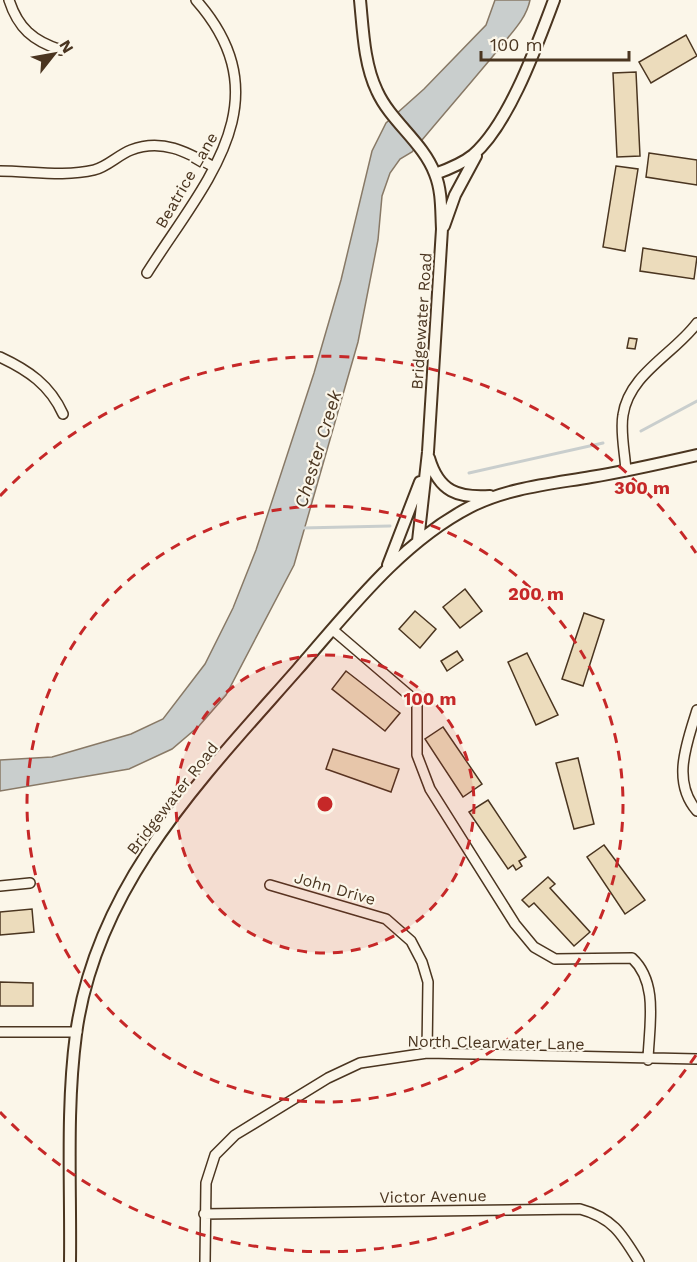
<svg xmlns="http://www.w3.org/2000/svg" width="697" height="1262" viewBox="0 0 697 1262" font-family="'Work Sans',sans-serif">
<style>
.water{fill:#c9cecd;stroke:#887966;stroke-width:1.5}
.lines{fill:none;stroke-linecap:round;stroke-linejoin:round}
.stream{stroke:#c9cecd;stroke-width:3}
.building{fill:#ecdcbc;stroke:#4a3520;stroke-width:1.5}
.minor-casing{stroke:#4a3520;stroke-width:12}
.tertiary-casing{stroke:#4a3520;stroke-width:14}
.minor{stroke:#fbf6e9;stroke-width:9}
.tertiary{stroke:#fbf6e9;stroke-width:10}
.ring{fill:none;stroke:#c62828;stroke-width:3;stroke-dasharray:10 8}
.labels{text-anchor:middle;stroke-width:4.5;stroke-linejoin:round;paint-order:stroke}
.street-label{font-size:16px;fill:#4a3520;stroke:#fbf6e9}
.water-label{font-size:18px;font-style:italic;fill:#4a3520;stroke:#fbf6e9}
.centre{fill:#c62828;stroke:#fbf6e9;stroke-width:3}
.ring-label{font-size:18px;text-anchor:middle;font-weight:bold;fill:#c62828;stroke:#fbf6e9;stroke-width:4.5;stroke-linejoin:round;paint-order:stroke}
</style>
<rect width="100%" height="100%" fill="#fbf6e9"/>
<path class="water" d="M 495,0 L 530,0 C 526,20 510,34 498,50 C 470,84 441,117 412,152 L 400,159 L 390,173 L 382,196 L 378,240 L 358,342 L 294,565 L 226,695 L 199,726 L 172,749 L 129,769 L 0,791 L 0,760 L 52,757 L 131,734 L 163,719 L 205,664 L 233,608 L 256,550 L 314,373 L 341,280 L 372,151 L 386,123 L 424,89 L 486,25 Z"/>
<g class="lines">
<path class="stream" d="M 641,431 L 697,401
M 469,473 L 603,443
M 302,528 L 390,526"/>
</g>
<path class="building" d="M 686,35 L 697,56 L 651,83 L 639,62 Z
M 636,72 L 640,156 L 617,157 L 613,73 Z
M 649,153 L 697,160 L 697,185 L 646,177 Z
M 616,166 L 638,169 L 625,251 L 603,247 Z
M 643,248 L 697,257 L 694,279 L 640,271 Z
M 629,338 L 637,339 L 635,349 L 627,348 Z
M 465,589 L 482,611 L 460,628 L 443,607 Z
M 415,611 L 436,629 L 420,648 L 399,629 Z
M 584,613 L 604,620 L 583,686 L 562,679 Z
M 457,651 L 463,660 L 447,671 L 441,661 Z
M 527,653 L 558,715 L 536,725 L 508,662 Z
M 346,671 L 400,713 L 385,731 L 332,689 Z
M 443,727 L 482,784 L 463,797 L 425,739 Z
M 333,749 L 399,769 L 391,792 L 326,769 Z
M 578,758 L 594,824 L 574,829 L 556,763 Z
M 488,800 L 526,857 L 519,861 L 522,866 L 516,870 L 513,865 L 508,869 L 469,812 Z
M 604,845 L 645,900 L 625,914 L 587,857 Z
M 548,877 L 555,884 L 550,888 L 590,932 L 574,946 L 534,903 L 529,907 L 522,900 Z
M 32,909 L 34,932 L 0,935 L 0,912 Z
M 0,982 L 33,983 L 33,1006 L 0,1006 Z"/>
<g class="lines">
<defs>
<path id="minor" d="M 9,0 C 18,28 33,41 61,50
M 0,171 C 30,171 65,177 94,170 C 107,167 118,155 131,150 C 162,138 187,152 214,167
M 147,273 C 204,183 285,101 196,0
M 0,357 C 28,370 50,385 63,414
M 626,471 C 625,453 620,432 623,415 C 629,374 674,354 697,323
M 333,630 L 417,702 L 417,755 L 430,789 L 515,924 L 534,947 L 555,959 L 632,958 C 659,983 649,1026 648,1060
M 697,710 C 687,743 671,781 697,811
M 270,885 L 386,919 L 411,941 L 422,962 L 428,982 L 427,1053
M 0,886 L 30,883
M 0,1032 L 77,1032
M 204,1214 L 580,1209 C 613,1218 622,1234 639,1262
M 205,1262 L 206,1183 L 215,1155 L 235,1135 L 328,1078 L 360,1063 L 427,1053 L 697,1059"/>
<path id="tertiary" d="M 360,0 C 363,30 364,64 377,91 C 391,122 423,142 435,174 C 442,191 441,211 442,229 L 428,452 L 418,541
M 435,174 C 449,169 462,164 473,155 C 509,124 537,45 554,0
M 444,226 L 455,195 L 476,156
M 429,458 C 439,492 458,498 490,496
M 388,565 L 420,482
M 70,1262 C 71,1187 66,1109 76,1034 C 96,885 202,778 297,670 C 348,612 400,543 470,507 C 507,488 550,484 591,477 C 627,471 662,463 697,455"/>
</defs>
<use href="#minor" class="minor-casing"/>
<use href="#tertiary" class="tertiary-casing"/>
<use href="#minor" class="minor"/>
<use href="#tertiary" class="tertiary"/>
</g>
<circle cx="325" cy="804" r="149" fill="#c62828" fill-opacity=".12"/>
<g class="ring">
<circle cx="325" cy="804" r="149"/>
<circle cx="325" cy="804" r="298"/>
<path d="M696 1055A448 448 0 0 1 0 1112M0 496A448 448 0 0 1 696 553"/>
</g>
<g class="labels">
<g class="street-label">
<text transform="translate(186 180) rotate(-60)" y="6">Beatrice Lane</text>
<text transform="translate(421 321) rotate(-86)" y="6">Bridgewater Road</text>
<text transform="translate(172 798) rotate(-52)" y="6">Bridgewater Road</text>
<text transform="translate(335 888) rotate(16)" y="6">John Drive</text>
<text transform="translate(496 1042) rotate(1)" y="6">North Clearwater Lane</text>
<text transform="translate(433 1196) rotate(-1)" y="6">Victor Avenue</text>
</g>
<g class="water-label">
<text transform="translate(318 449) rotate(-73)" y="6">Chester Creek</text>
</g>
</g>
<circle cx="325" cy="804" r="9" class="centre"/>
<g class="ring-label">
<text x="642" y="494">300 m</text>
<text x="536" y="600">200 m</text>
<text x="430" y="705">100 m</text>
</g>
<g transform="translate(54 54) rotate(59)" stroke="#fbf6e9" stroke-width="4.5" paint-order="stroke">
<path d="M0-4.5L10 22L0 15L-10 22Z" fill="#4a3520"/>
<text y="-9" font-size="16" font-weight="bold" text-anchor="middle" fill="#4a3520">N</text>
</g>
<path d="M481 51v9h148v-9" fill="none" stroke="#4a3520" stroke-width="3"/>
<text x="490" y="51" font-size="18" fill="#4a3520" stroke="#fbf6e9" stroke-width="4.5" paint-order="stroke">100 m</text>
</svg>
